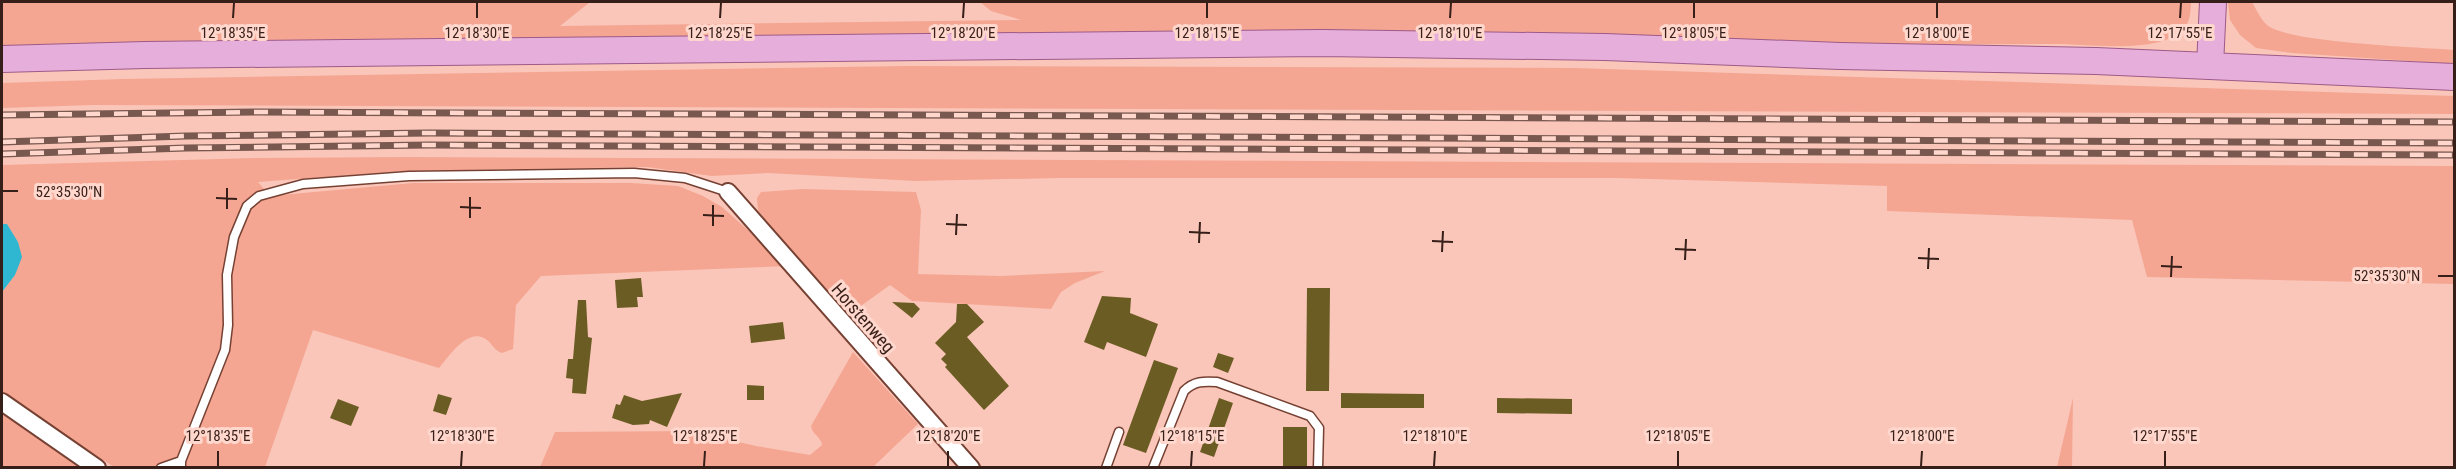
<svg xmlns="http://www.w3.org/2000/svg" width="2456" height="469" viewBox="0 0 2456 469" font-family="'Roboto Condensed',sans-serif">
<style>
.green{fill:#f4a692}
.water{fill:#2fb6d1}
.building{fill:#6a5c23}
.lines{fill:none;stroke-linecap:round;stroke-linejoin:round}
.service-casing{stroke:#764133;stroke-width:11}
.minor-casing{stroke:#764133;stroke-width:20}
.primary-casing{stroke:#9e5a88;stroke-width:28}
.service{stroke:#fff;stroke-width:8}
.minor{stroke:#fff;stroke-width:16}
.primary{stroke:#e6afdb;stroke-width:26}
.rail-casing{stroke:#79584f;stroke-width:7}
.rail{stroke:#ffd7cd;stroke-width:4.5;stroke-dasharray:14;stroke-linecap:butt}
.ticks{fill:none;stroke:#371f19;stroke-width:2}
.labels{text-anchor:middle;stroke-width:6;stroke-linejoin:round;paint-order:stroke}
.street-label{font-size:18px;fill:#371f19;stroke:#ffd7cd}
.ticks-label{font-size:15px;text-anchor:middle;fill:#371f19;stroke:#ffd7cd;stroke-width:6;stroke-linejoin:round;paint-order:stroke}
</style>
<rect width="100%" height="100%" fill="#fac6b9"/>
<path class="green" d="M 2,2 L 590,2 L 560,26 L 1021,20 L 991,11 L 980,2 L 2191,2 C 2191,8 2190,19 2187,24 C 2170,56 2088,44 2057,44 L 2,49 Z
M 2228,2 L 2252,2 C 2256,9 2261,20 2267,25 C 2288,43 2420,47 2454,50 L 2454,64 L 2292,53 L 2256,48 L 2240,35 L 2230,20 Z
M 904,66 L 1575,68 L 2454,96 L 2454,114 L 93,105 L 2,108 L 2,83 L 124,79 Z
M 408,157 L 2454,166 L 2454,284 L 2147,277 L 2132,220 L 1887,211 L 1887,186 L 1616,178 L 1059,178 L 916,181 L 768,173 L 712,176 L 647,167 L 402,171 L 258,182 L 270,196 L 413,183 L 631,183 L 678,186 L 703,196 L 722,207 L 788,266 L 541,276 L 516,305 L 513,349 L 502,353 C 493,350 492,342 484,338 C 466,329 448,358 439,368 L 313,330 L 265,467 L 114,467 L 2,394 L 2,292 L 15,275 L 18,242 L 7,224 L 2,224 L 2,165 L 255,158 Z
M 802,189 L 916,192 L 921,210 L 918,274 L 1000,276 L 1105,271 L 1075,283 L 1061,292 L 1051,309 L 912,301 L 890,285 L 847,316 L 758,211 L 757,198 L 761,192 Z
M 853,352 L 918,424 L 873,467 L 540,467 L 555,432 L 690,431 L 756,446 L 810,455 L 822,445 C 821,437 812,434 811,426 Z
M 2073,398 L 2072,467 L 2057,467 Z
M 2,412 L 83,467 L 2,467 Z"/>
<path class="water" d="M 2,224 L 7,224 L 18,242 L 22,257 L 15,275 L 2,292 Z"/>
<path class="building" d="M 641,278 L 643,297 L 637,297 L 638,307 L 617,308 L 615,280 Z
M 1307,288 L 1330,288 L 1329,391 L 1306,391 Z
M 1102,296 L 1131,298 L 1130,313 L 1158,324 L 1146,357 L 1107,342 L 1104,350 L 1084,342 Z
M 578,300 L 586,300 L 588,337 L 592,338 L 586,394 L 572,393 L 573,379 L 566,378 L 568,359 L 573,359 Z
M 892,302 L 914,303 L 920,309 L 912,318 Z
M 957,304 L 967,304 L 984,322 L 967,337 L 1009,386 L 984,410 L 945,367 L 947,365 L 941,359 L 946,354 L 935,343 L 956,322 Z
M 783,322 L 785,339 L 751,343 L 749,326 Z
M 1218,353 L 1234,358 L 1228,373 L 1213,367 Z
M 1154,360 L 1178,368 L 1146,453 L 1123,445 Z
M 747,385 L 764,386 L 764,400 L 747,400 Z
M 682,393 L 667,427 L 650,420 L 649,424 L 633,425 L 612,418 L 616,404 L 620,405 L 624,395 L 642,401 Z
M 1341,393 L 1424,394 L 1424,408 L 1341,408 Z
M 438,394 L 452,398 L 446,415 L 433,411 Z
M 1219,398 L 1233,403 L 1214,457 L 1200,452 Z
M 1497,398 L 1572,399 L 1572,414 L 1497,413 Z
M 338,399 L 359,407 L 351,426 L 330,418 Z
M 1283,427 L 1307,427 L 1307,468 L 1283,468 Z"/>
<g class="lines">
<defs>
<path id="service" d="M 161,468 L 181,461
M 181,468 L 181,461 L 225,350 L 228,325 L 227,275 L 234,237 L 247,206 L 259,196 L 303,184 L 409,176 L 634,173 L 685,178 L 728,192
M 1106,468 L 1119,432
M 1153,468 L 1184,391 C 1194,381 1204,381 1217,382 L 1310,416 L 1319,428 L 1318,468"/>
<path id="minor" d="M 728,192 L 971,468
M 2,402 L 97,468"/>
<path id="primary" d="M 2,59 L 145,55 L 1323,43 L 1605,47 L 1840,56 L 2096,61 L 2454,77
M 2210,66 L 2213,2"/>
</defs>
<use href="#service" class="service-casing"/>
<use href="#minor" class="minor-casing"/>
<use href="#primary" class="primary-casing"/>
<use href="#service" class="service"/>
<use href="#minor" class="minor"/>
<use href="#primary" class="primary"/>
<defs>
<path id="rail" d="M 2,115 L 258,112 L 2454,122
M 2,142 L 186,136 L 430,133 L 2454,143
M 2,154 L 186,148 L 430,145 L 2454,155"/>
</defs>
<use href="#rail" class="rail-casing"/>
<use href="#rail" class="rail"/>
</g>
<path class="ticks" d="M 233,18 L 234,3M 477,18 L 477,3M 720,18 L 721,3M 963,18 L 964,3M 1207,18 L 1207,3M 1450,18 L 1451,3M 1694,18 L 1694,3M 1937,18 L 1937,3M 2180,18 L 2181,3M 3,191 L 18,191M 216,198 L 237,199M 460,207 L 481,208M 227,209 L 227,188M 703,215 L 724,216M 470,218 L 470,197M 946,224 L 967,225M 713,226 L 713,205M 1189,232 L 1210,233M 956,235 L 957,214M 1432,241 L 1453,242M 1199,243 L 1200,222M 1675,249 L 1696,250M 1442,252 L 1443,231M 1918,258 L 1939,259M 1685,260 L 1686,239M 2161,266 L 2182,267M 1928,269 L 1929,248M 2438,276 L 2453,276M 2171,277 L 2172,256M 218,466 L 218,451M 461,466 L 462,451M 704,466 L 705,451M 948,466 L 948,451M 1191,466 L 1192,451M 1434,466 L 1435,451M 1678,466 L 1678,451M 1921,466 L 1922,451M 2165,466 L 2165,451"/>
<g class="labels">
<g class="street-label">
<text transform="translate(863 318) rotate(49)" y="6">Horstenweg</text>
</g>
</g>
<g class="ticks-label">
<text x="233" y="38">12°18'35"E</text>
<text x="477" y="38">12°18'30"E</text>
<text x="720" y="38">12°18'25"E</text>
<text x="963" y="38">12°18'20"E</text>
<text x="1207" y="38">12°18'15"E</text>
<text x="1450" y="38">12°18'10"E</text>
<text x="1694" y="38">12°18'05"E</text>
<text x="1937" y="38">12°18'00"E</text>
<text x="2180" y="38">12°17'55"E</text>
<text x="69" y="197">52°35'30"N</text>
<text x="2387" y="281">52°35'30"N</text>
<text x="218" y="441">12°18'35"E</text>
<text x="462" y="441">12°18'30"E</text>
<text x="705" y="441">12°18'25"E</text>
<text x="948" y="441">12°18'20"E</text>
<text x="1192" y="441">12°18'15"E</text>
<text x="1435" y="441">12°18'10"E</text>
<text x="1678" y="441">12°18'05"E</text>
<text x="1922" y="441">12°18'00"E</text>
<text x="2165" y="441">12°17'55"E</text>
</g>
<rect width="2456" height="469" fill="none" stroke="#371f19" stroke-width="6"/>
</svg>
